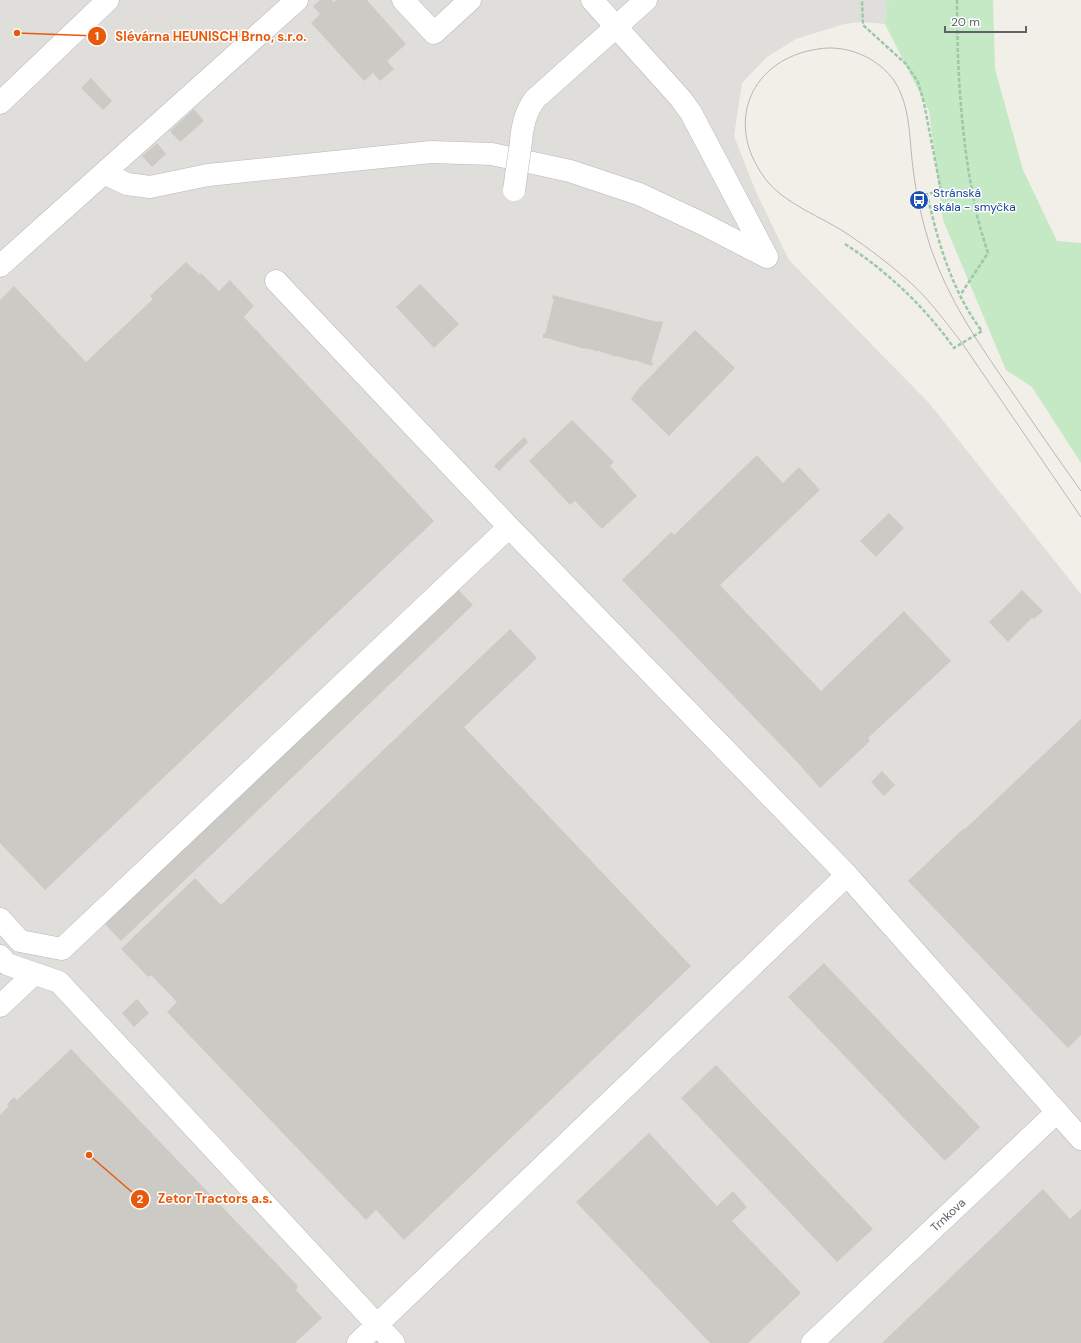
<svg xmlns="http://www.w3.org/2000/svg" width="1081" height="1343" viewBox="0 0 1081 1343" font-family="'DM Sans',sans-serif">
<style>
.industrial{fill:#e0deda}
.green{fill:#c5e8c5}
.building{fill:#cccac5}
.lines{fill:none;stroke-linecap:round;stroke-linejoin:round}
.minor-casing{stroke:#b5b8bc;stroke-width:23}
.path{stroke:#9cc7a9;stroke-width:2.5;stroke-dasharray:4 2;stroke-linecap:butt}
.minor{stroke:#fff;stroke-width:22}
.tram{stroke:#b6b7b8;stroke-width:1}
.minor-bridge-casing{stroke:#b5b8bc;stroke-width:23;stroke-linecap:butt}
.minor-bridge{stroke:#fff;stroke-width:22}
.labels{text-anchor:middle;stroke-width:3;stroke-linejoin:round;paint-order:stroke}
.transit-label{font-size:12px;fill:#164399;stroke:#fff;text-anchor:start}
.street-label{font-size:12px;fill:#5f6368;stroke:#fff}
.leader{fill:none;stroke:#e8590c;stroke-width:1.5}
.callout-dot{fill:#e8590c;stroke:#fff;stroke-width:1.5}
.mark-label{font-size:12px;text-anchor:middle;font-weight:bold;fill:#fff}
.callout-label{font-size:13px;text-anchor:middle;font-weight:bold;fill:#e8590c;stroke:#fff;stroke-width:3;stroke-linejoin:round;paint-order:stroke}
</style>
<rect width="100%" height="100%" fill="#f1efe8"/>
<path class="industrial" d="M 0,0 L 890,0 L 886,4 L 885,24 L 862,22 L 844,24 L 796,39 L 767,57 L 742,83 L 734,136 L 756,192 L 789,260 L 929,403 L 1081,594 L 1081,1343 L 0,1343 Z"/>
<path class="green" d="M 890,0 L 993,0 L 995,69 L 1023,170 L 1057,241 L 1081,243 L 1081,463 L 1032,387 L 1006,370 L 943,220 L 929,111 L 885,24 L 886,3 Z"/>
<path class="building" d="M 320,0 L 332,0 L 334,2 L 336,0 L 367,0 L 406,44 L 387,61 L 394,69 L 380,81 L 373,73 L 364,81 L 311,23 L 320,14 L 313,6 Z
M 91,78 L 112,101 L 103,110 L 81,88 Z
M 194,109 L 204,121 L 180,142 L 170,131 Z
M 157,143 L 166,154 L 152,167 L 142,156 Z
M 186,262 L 200,275 L 201,273 L 219,291 L 230,280 L 254,306 L 244,317 L 434,521 L 45,890 L 0,843 L 0,300 L 14,286 L 86,362 L 153,299 L 150,296 Z
M 420,284 L 459,324 L 434,348 L 396,307 Z
M 553,295 L 658,322 L 659,321 L 663,322 L 651,362 L 653,362 L 652,366 L 634,360 L 633,361 L 617,356 L 617,357 L 599,351 L 594,351 L 595,350 L 581,348 L 547,338 L 543,338 L 543,334 L 545,334 L 554,299 L 552,299 Z
M 695,330 L 735,368 L 669,436 L 631,399 L 639,388 Z
M 572,420 L 614,462 L 610,466 L 637,496 L 602,529 L 575,501 L 570,505 L 529,461 Z
M 524,437 L 528,442 L 499,471 L 494,466 Z
M 757,455 L 783,483 L 799,467 L 820,490 L 720,585 L 821,691 L 904,611 L 951,661 L 868,738 L 870,741 L 820,788 L 799,764 L 622,580 L 671,532 L 674,535 Z
M 889,513 L 904,528 L 876,557 L 860,541 Z
M 456,587 L 473,605 L 121,941 L 104,923 Z
M 1022,590 L 1043,611 L 1034,619 L 1032,618 L 1008,642 L 989,622 Z
M 510,629 L 537,658 L 464,727 L 691,966 L 404,1240 L 376,1210 L 366,1220 L 167,1012 L 177,1002 L 151,975 L 148,977 L 121,949 L 195,878 L 221,905 Z
M 1081,719 L 1081,1035 L 1068,1048 L 908,881 L 964,828 L 965,829 Z
M 882,771 L 895,785 L 884,796 L 871,782 Z
M 824,963 L 980,1127 L 945,1161 L 788,997 Z
M 137,999 L 149,1013 L 134,1027 L 122,1013 Z
M 71,1049 L 298,1286 L 296,1290 L 322,1318 L 295,1343 L 0,1343 L 0,1115 L 9,1106 L 7,1104 L 14,1097 L 17,1100 Z
M 716,1065 L 873,1229 L 837,1262 L 681,1098 Z
M 649,1133 L 717,1206 L 733,1191 L 747,1207 L 732,1221 L 801,1293 L 748,1343 L 710,1343 L 576,1202 Z
M 1043,1189 L 1070,1219 L 1081,1209 L 1081,1343 L 882,1343 Z"/>
<g class="lines">
<defs>
<path id="minor" d="M 403,0 L 434,33 L 470,0
M 592,0 L 681,99 L 691,113 L 767,257
M 0,103 L 108,0
M 521,142 C 522,126 525,112 535,99 L 646,0
M 104,173 L 127,184 L 150,187 L 208,175 L 431,152 L 492,154 L 570,171 L 639,194 L 701,223 L 767,257
M 0,266 L 297,0
M 276,281 L 509,527 L 847,875 L 1081,1139
M 0,919 L 20,941 L 62,949 L 509,527
M 0,956 L 7,964 L 59,982 L 394,1343
M 0,1006 L 34,974
M 358,1343 L 847,875
M 812,1343 L 1057,1112"/>
</defs>
<use href="#minor" class="minor-casing"/>
<path class="path" d="M 957,0 C 957,68 961,139 975,206 C 978,222 983,237 988,253 L 961,294
M 845,244 C 887,271 925,307 954,348 L 982,331 C 952,292 938,242 927,194 L 941,191 L 924,103 L 918,82 L 906,64 L 863,25 L 862,0"/>
<use href="#minor" class="minor"/>
<path class="tram" d="M 1081,491 C 1056,456 1032,421 1008,386 C 978,343 949,300 931,249 C 923,224 916,195 913,168 C 909,139 911,108 895,82 C 879,58 847,44 818,49 C 751,59 724,122 764,177 C 783,204 823,217 849,235 C 868,248 887,262 904,277 C 925,294 945,321 962,343 L 1081,517"/>
<defs>
<path id="minor-bridge" d="M 514,190 L 521,142"/>
</defs>
<use href="#minor-bridge" class="minor-bridge-casing"/>
<use href="#minor-bridge" class="minor-bridge"/>
</g>
<defs>
<symbol id="bus-disc" viewBox="-11 -11 22 22"><circle r="9.5" fill="#1a4fb4" stroke="#fff"/><path d="M-5-6H5V4H4V6H2V4H-2V6H-4V4H-5ZM-3.5-4V0h7V-4ZM-3.5 1.2v1.5H-2V1.2ZM2 1.2v1.5H3.5V1.2Z" fill="#fff"/></symbol>
</defs>
<g fill-rule="evenodd">
<use href="#bus-disc" x="908" y="189" width="22" height="22"/>
</g>
<g class="labels">
<g class="transit-label">
<text x="933" y="197">Stránská<tspan x="933" dy="14">skála - smyčka</tspan></text>
</g>
<g class="street-label">
<text transform="translate(948 1215) rotate(-43)" y="4">Trnkova</text>
</g>
</g>
<path class="leader" d="M17 33L97 36M89 1155L140 1199"/>
<g class="callout-dot">
<circle cx="17" cy="33" r="4"/>
<circle cx="89" cy="1155" r="4"/>
<circle cx="97" cy="36" r="10"/>
<circle cx="140" cy="1199" r="10"/>
</g>
<g class="mark-label">
<text x="97" y="40">1</text>
<text x="140" y="1203">2</text>
</g>
<g class="callout-label">
<text x="211" y="41">Slévárna HEUNISCH Brno, s.r.o.</text>
<text x="215" y="1203">Zetor Tractors a.s.</text>
</g>
<path d="M945 26v6h81v-6" fill="none" stroke="#5f6368" stroke-width="2"/>
<text x="951" y="26" font-size="12" fill="#5f6368" stroke="#ffffff" stroke-width="3" paint-order="stroke">20 m</text>
</svg>
